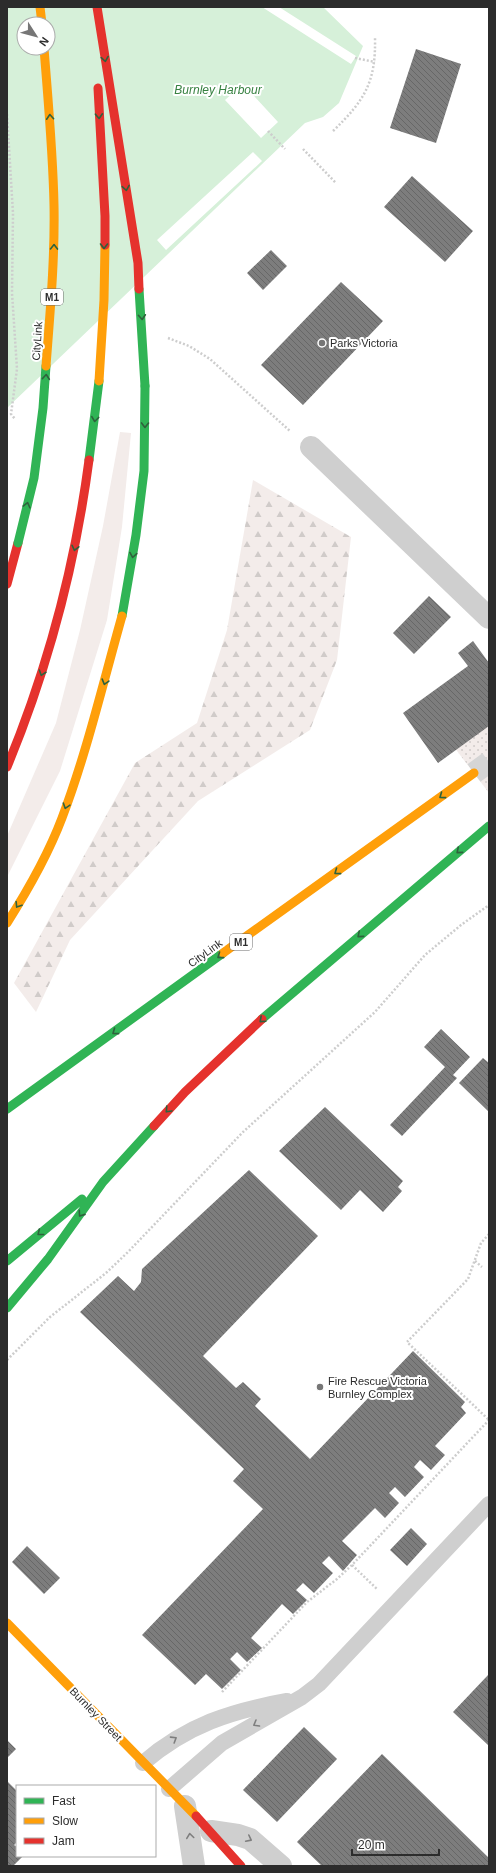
<svg xmlns="http://www.w3.org/2000/svg" width="496" height="1873" viewBox="0 0 496 1873" font-family="Helvetica,sans-serif">
<style>
.grass{fill:url(#grass-dots)}
.forest{fill:url(#forest-firs)}
.garden{fill:#f3ecea}
.water{fill:#d6f0d9;fill-rule:evenodd}
.pier{fill:#fff}
.building{fill:url(#building-back-hatch)}
.lines{fill:none;stroke-linecap:round;stroke-linejoin:round}
.highway-tunnel{stroke:#d5d5d5;stroke-width:22;stroke-dasharray:22 11;stroke-linecap:butt}
.path{stroke:#cdcdcd;stroke-width:2.5;stroke-dasharray:2 2;stroke-linecap:butt}
.lane{stroke:#cfcfcf;stroke-width:16}
.street{stroke:#cfcfcf;stroke-width:22}
.fast{stroke:#30b455;stroke-width:9}
.slow{stroke:#ff9f0a;stroke-width:9}
.jam{stroke:#e5322d;stroke-width:9}
.fast-bridge{stroke:#30b455;stroke-width:9}
.slow-bridge{stroke:#ff9f0a;stroke-width:9}
.jam-bridge{stroke:#e5322d;stroke-width:9}
.oneway{stroke:#2e623c}
.oneway2{stroke:#7e7e7e}
.poi-dot{fill:#767676;stroke:#fff;stroke-width:1.5}
.labels{text-anchor:middle;stroke-width:4;stroke-linejoin:round;paint-order:stroke}
.shield{fill:#fff;stroke:#6b6b6b;stroke-width:1}
.shield-label{font-size:10px;font-weight:bold;fill:#2c2c2c}
.street-label{font-size:11px;fill:#2c2c2c;stroke:#fff}
.poi-label{font-size:11px;fill:#2c2c2c;stroke:#fff;text-anchor:start}
.water-label{font-size:12px;font-style:italic;fill:#378141;stroke:#fff}
</style>
<defs>
<pattern id="grass-dots" width="8" height="8" patternUnits="userSpaceOnUse"><rect width="8" height="8" fill="#f3ecea"/><path d="M2 2h.1M6 6h.1" fill="none" stroke="#d0cbc9" stroke-width="1.8" stroke-linecap="round"/></pattern>
<pattern id="forest-firs" width="22" height="20" patternUnits="userSpaceOnUse"><rect width="22" height="20" fill="#f3ecea"/><path d="M5 1l3.5 6h-7zM16 11l3.5 6h-7z" fill="#d0cbc9"/></pattern>
<pattern id="building-back-hatch" width="6" height="6" patternUnits="userSpaceOnUse"><rect width="6" height="6" fill="#7d7d7d"/><path d="M-1 5l2 2M0 0l6 6M5-1l2 2" fill="none" stroke="#676767"/></pattern>
</defs>
<rect width="100%" height="100%" fill="#fff"/>
<path class="grass" d="M 489,720 L 489,793 L 454,747 Z"/>
<path class="forest" d="M 253,480 L 351,537 L 337,660 L 310,730 L 198,801 L 70,940 L 36,1012 L 14,983 L 135,763 L 197,723 L 227,630 Z"/>
<path class="garden" d="M 120,432 L 131,433 L 122,527 L 107,620 L 60,771 L 7,877 L 7,836 L 56,723 L 80,630 L 103,526 Z"/>
<path class="water" d="M 7,7 L 323,7 L 363,46 L 339,103 L 323,117 L 305,123 L 7,408 ZM 24,24 L 48,24 L 48,48 L 24,48 Z"/>
<path class="pier" d="M 262,7 L 279,7 L 356,56 L 355,58 L 351,64 Z
M 243,84 L 278,122 L 261,138 L 225,100 Z
M 253,152 L 262,161 L 166,250 L 157,240 Z"/>
<path class="building" d="M 416,49 L 461,64 L 436,143 L 390,128 Z
M 412,176 L 473,231 L 445,262 L 384,207 Z
M 271,250 L 287,266 L 263,290 L 247,273 Z
M 341,282 L 383,321 L 303,405 L 261,365 Z
M 429,596 L 451,617 L 414,654 L 393,633 Z
M 473,641 L 489,663 L 489,726 L 438,763 L 403,713 L 468,666 L 458,653 Z
M 441,1029 L 470,1057 L 453,1075 L 457,1078 L 402,1136 L 390,1125 L 445,1067 L 424,1047 Z
M 483,1058 L 489,1063 L 489,1112 L 459,1083 Z
M 325,1107 L 403,1181 L 398,1187 L 402,1191 L 383,1212 L 360,1190 L 341,1210 L 279,1151 Z
M 249,1170 L 318,1236 L 203,1356 L 236,1388 L 243,1382 L 261,1399 L 255,1406 L 310,1459 L 413,1351 L 465,1402 L 461,1407 L 466,1413 L 435,1446 L 445,1455 L 431,1470 L 420,1460 L 414,1467 L 424,1477 L 405,1497 L 395,1487 L 389,1493 L 399,1503 L 385,1518 L 375,1508 L 342,1541 L 357,1555 L 343,1571 L 329,1556 L 322,1563 L 333,1573 L 314,1593 L 303,1583 L 296,1590 L 307,1600 L 293,1614 L 282,1604 L 251,1638 L 262,1648 L 247,1662 L 237,1652 L 230,1659 L 241,1670 L 222,1689 L 206,1674 L 195,1685 L 142,1635 L 263,1509 L 233,1481 L 244,1469 L 80,1312 L 118,1276 L 134,1291 L 141,1282 L 142,1269 Z
M 411,1528 L 427,1544 L 407,1566 L 390,1550 Z
M 27,1546 L 60,1578 L 44,1594 L 12,1562 Z
M 489,1674 L 489,1746 L 453,1712 Z
M 304,1727 L 337,1759 L 277,1822 L 243,1790 Z
M 7,1740 L 16,1749 L 7,1758 Z
M 382,1754 L 489,1858 L 489,1864 L 487,1866 L 322,1866 L 297,1842 Z
M 8,1782 L 17,1791 L 17,1842 L 14,1845 L 17,1847 L 17,1856 L 23,1856 L 13,1866 L 7,1866 L 7,1784 Z"/>
<g class="lines">
<path class="highway-tunnel" d="M 474,773 L 489,762"/>
<path class="path" d="M 355,58 L 375,62
M 7,114 L 13,213 L 12,293 L 17,369 L 11,414 L 15,419
M 268,131 L 285,149
M 333,131 C 365,100 376,82 375,37
M 303,149 L 336,183
M 168,338 L 189,346 L 210,359 L 290,431
M 489,1234 L 481,1243 L 468,1279 L 407,1342 L 489,1420
M 475,1261 L 482,1267
M 7,1360 L 50,1317 L 106,1273 L 128,1252 L 243,1132 L 375,1012 L 425,955 L 461,925 L 489,905
M 352,1565 L 377,1589
M 222,1692 L 307,1602 L 337,1579 L 352,1565 L 489,1420"/>
<path class="lane" d="M 143,1763 C 187,1725 231,1711 287,1701
M 169,1789 L 222,1743 L 302,1697 L 319,1684 L 489,1504"/>
<path class="street" d="M 311,447 L 489,618
M 185,1806 L 194,1866
M 211,1831 L 238,1835 L 250,1839 L 281,1866"/>
<path class="fast" d="M 89,460 L 99,381
M 122,616 L 136,535 L 144,471 L 145,386
M 262,1019 L 489,826
M 7,1109 L 223,953
M 7,1261 L 82,1199
M 7,1308 L 48,1259 L 103,1182 L 154,1126"/>
<path class="slow" d="M 40,7 L 42,24
M 7,923 C 28,890 48,855 62,818 C 87,752 103,683 122,616
M 223,953 L 474,773
M 7,1623 L 196,1816"/>
<path class="jam" d="M 7,584 L 18,543
M 7,767 C 48,668 75,566 89,460
M 154,1126 L 185,1092 L 262,1019
M 196,1816 L 241,1866"/>
<path class="fast-bridge" d="M 139,289 L 145,386
M 18,543 L 34,478 L 43,408 L 46,366"/>
<path class="slow-bridge" d="M 44,48 C 48,100 53,153 54,205 C 55,259 50,313 46,366
M 99,381 L 104,300 L 105,245"/>
<path class="jam-bridge" d="M 97,7 L 138,263 L 139,289
M 98,88 L 105,216 L 105,245"/>
</g>
<defs><path id="oneway-chevron" d="M-2-3.5L2.5 0L-2 3.5" fill="none" stroke-width="1.6" stroke-linecap="round" stroke-linejoin="round"/></defs>
<g class="oneway">
<use href="#oneway-chevron" transform="translate(105 59) rotate(81)"/>
<use href="#oneway-chevron" transform="translate(99 116) rotate(87)"/>
<use href="#oneway-chevron" transform="translate(50 117) rotate(-94)"/>
<use href="#oneway-chevron" transform="translate(126 188) rotate(81)"/>
<use href="#oneway-chevron" transform="translate(104 246) rotate(90)"/>
<use href="#oneway-chevron" transform="translate(54 247) rotate(-89)"/>
<use href="#oneway-chevron" transform="translate(142 317) rotate(86)"/>
<use href="#oneway-chevron" transform="translate(46 377) rotate(-85)"/>
<use href="#oneway-chevron" transform="translate(95 419) rotate(97)"/>
<use href="#oneway-chevron" transform="translate(145 425) rotate(91)"/>
<use href="#oneway-chevron" transform="translate(27 505) rotate(-76)"/>
<use href="#oneway-chevron" transform="translate(75 548) rotate(103)"/>
<use href="#oneway-chevron" transform="translate(133 555) rotate(99)"/>
<use href="#oneway-chevron" transform="translate(42 673) rotate(109)"/>
<use href="#oneway-chevron" transform="translate(105 682) rotate(106)"/>
<use href="#oneway-chevron" transform="translate(442 796) rotate(144)"/>
<use href="#oneway-chevron" transform="translate(66 806) rotate(108)"/>
<use href="#oneway-chevron" transform="translate(459 851) rotate(140)"/>
<use href="#oneway-chevron" transform="translate(337 872) rotate(144)"/>
<use href="#oneway-chevron" transform="translate(18 905) rotate(122)"/>
<use href="#oneway-chevron" transform="translate(360 935) rotate(140)"/>
<use href="#oneway-chevron" transform="translate(220 956) rotate(144)"/>
<use href="#oneway-chevron" transform="translate(262 1020) rotate(138)"/>
<use href="#oneway-chevron" transform="translate(115 1032) rotate(144)"/>
<use href="#oneway-chevron" transform="translate(168 1110) rotate(133)"/>
<use href="#oneway-chevron" transform="translate(81 1214) rotate(125)"/>
<use href="#oneway-chevron" transform="translate(40 1233) rotate(141)"/>
</g>
<g class="oneway2">
<use href="#oneway-chevron" transform="translate(256 1724) rotate(150)"/>
<use href="#oneway-chevron" transform="translate(174 1739) rotate(-32)"/>
<use href="#oneway-chevron" transform="translate(190 1836) rotate(-98)"/>
<use href="#oneway-chevron" transform="translate(249 1839) rotate(27)"/>
</g>
<g class="poi-dot">
<circle cx="322" cy="343" r="4"/>
<circle cx="320" cy="1387" r="4"/>
</g>
<g class="labels">
<g class="shield">
<rect x="41" y="289" width="22" height="16" rx="3"/>
<rect x="230" y="934" width="22" height="16" rx="3"/>
</g>
<g class="shield-label">
<text x="52" y="301">M1</text>
<text x="241" y="946">M1</text>
</g>
<g class="street-label">
<text transform="translate(37 341) rotate(-86)" y="4">CityLink</text>
<text transform="translate(205 953) rotate(-36)" y="4">CityLink</text>
<text transform="translate(96 1714) rotate(46)" y="4">Burnley Street</text>
</g>
<g class="poi-label">
<text x="330" y="347">Parks Victoria</text>
<text x="328" y="1385">Fire Rescue Victoria<tspan x="328" dy="13">Burnley Complex</tspan></text>
</g>
<g class="water-label">
<text x="218" y="94">Burnley Harbour</text>
</g>
</g>
<rect width="496" height="1873" fill="none" stroke="#2c2c2c" stroke-width="16"/>
<rect x="16" y="1785" width="140" height="72" fill="#ffffff" stroke="#ababab"/>
<rect x="24" y="1798" width="20" height="6" fill="#30b455" stroke="#ababab"/>
<text x="52" y="1805" font-size="12" fill="#2c2c2c">Fast</text>
<rect x="24" y="1818" width="20" height="6" fill="#ff9f0a" stroke="#ababab"/>
<text x="52" y="1825" font-size="12" fill="#2c2c2c">Slow</text>
<rect x="24" y="1838" width="20" height="6" fill="#e5322d" stroke="#ababab"/>
<text x="52" y="1845" font-size="12" fill="#2c2c2c">Jam</text>
<g transform="translate(36 36) rotate(126)"><circle r="19" fill="#ffffff" stroke="#ababab"/>
<path d="M0-3L7 15L0 10L-7 15Z" fill="#767676"/>
<text y="-6" font-size="11" font-weight="bold" text-anchor="middle" fill="#2c2c2c">N</text>
</g>
<path d="M352 1849v6h87v-6" fill="none" stroke="#2c2c2c" stroke-width="2"/>
<text x="358" y="1849" font-size="12" fill="#2c2c2c" stroke="#ffffff" stroke-width="3" paint-order="stroke">20 m</text>
</svg>
